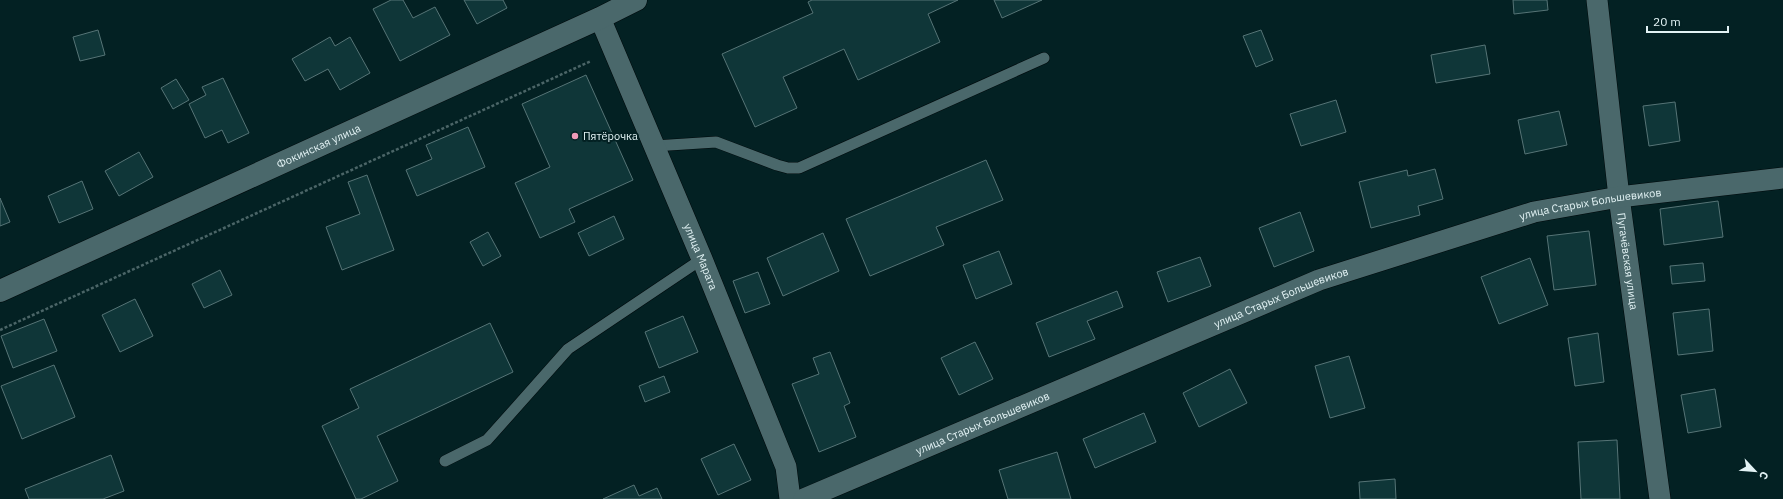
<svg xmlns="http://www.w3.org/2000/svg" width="1783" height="499" viewBox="0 0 1783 499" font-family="'IBM Plex Sans',sans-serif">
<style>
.building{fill:#0f3638;stroke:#567476}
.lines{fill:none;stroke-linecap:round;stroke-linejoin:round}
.lane-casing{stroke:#00090b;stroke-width:12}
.street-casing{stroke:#00090b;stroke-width:22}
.secondary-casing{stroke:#00090b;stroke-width:23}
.path{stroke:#4b6567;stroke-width:2.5;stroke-dasharray:3 2;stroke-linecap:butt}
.lane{stroke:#4a686b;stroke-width:11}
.street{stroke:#4a686b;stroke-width:21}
.secondary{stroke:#4a686b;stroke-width:22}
.poi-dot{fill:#ef9ab8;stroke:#032123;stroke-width:1.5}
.labels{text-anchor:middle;stroke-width:4;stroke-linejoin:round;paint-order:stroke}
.poi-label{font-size:11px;fill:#e2f2f4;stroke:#032123;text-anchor:start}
.street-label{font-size:11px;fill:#e2f2f4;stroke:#032123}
</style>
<rect width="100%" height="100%" fill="#032123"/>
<path class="building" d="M 391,0 L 403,0 L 413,18 L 435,7 L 450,35 L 400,61 L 373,9 Z
M 464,0 L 503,0 L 507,8 L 477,24 Z
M 812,0 L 958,0 L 928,14 L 940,42 L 858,80 L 844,49 L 783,77 L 797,108 L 755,127 L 722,54 L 813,13 L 808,2 Z
M 994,0 L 1042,0 L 1002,18 Z
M 1513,0 L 1547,0 L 1548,10 L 1514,14 Z
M 98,30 L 105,55 L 80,61 L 73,37 Z
M 1261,30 L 1273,60 L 1256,67 L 1243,36 Z
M 330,37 L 335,46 L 350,37 L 370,73 L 340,90 L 328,69 L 305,81 L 292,59 Z
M 1485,45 L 1490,74 L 1436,83 L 1431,55 Z
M 586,75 L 633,180 L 569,209 L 575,222 L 540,238 L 515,183 L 550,167 L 522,104 Z
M 223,78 L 249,133 L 228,143 L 222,130 L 205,138 L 189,104 L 206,95 L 202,87 Z
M 176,79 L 189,100 L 173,109 L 161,88 Z
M 1336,100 L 1346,132 L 1301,146 L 1290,114 Z
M 1675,102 L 1680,141 L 1649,146 L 1643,106 Z
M 1559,111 L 1567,145 L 1525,154 L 1518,120 Z
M 468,127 L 485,167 L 417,196 L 406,170 L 432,159 L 426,145 Z
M 139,152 L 153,177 L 119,196 L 105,171 Z
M 986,160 L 1003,200 L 936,227 L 944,245 L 870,276 L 846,219 Z
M 1435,169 L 1443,199 L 1418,206 L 1420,215 L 1371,228 L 1359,182 L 1407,170 L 1408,176 Z
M 367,175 L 394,250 L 342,270 L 326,227 L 360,214 L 348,182 Z
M 82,181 L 93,209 L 59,223 L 48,196 Z
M 0,198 L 10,222 L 0,226 Z
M 1718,201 L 1723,237 L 1664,245 L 1660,209 Z
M 1300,212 L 1314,251 L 1274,267 L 1259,228 Z
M 614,216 L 624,239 L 589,256 L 578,233 Z
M 1589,231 L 1596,285 L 1554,290 L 1547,236 Z
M 488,232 L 501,256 L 483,266 L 470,242 Z
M 823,233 L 839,271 L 783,296 L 767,258 Z
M 999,251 L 1012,284 L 976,299 L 963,265 Z
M 1200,257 L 1211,286 L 1168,302 L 1157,272 Z
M 1530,258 L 1548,305 L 1499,324 L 1481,277 Z
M 1703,263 L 1705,281 L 1672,284 L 1670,266 Z
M 220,270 L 232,295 L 204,308 L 192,284 Z
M 758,272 L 770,304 L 745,313 L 733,281 Z
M 1117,291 L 1123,307 L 1087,321 L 1095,339 L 1049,357 L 1036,323 Z
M 135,299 L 153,336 L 120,352 L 102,315 Z
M 1709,309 L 1713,351 L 1678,355 L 1673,313 Z
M 683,316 L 698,352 L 659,368 L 645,332 Z
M 44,319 L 57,351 L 13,368 L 1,336 Z
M 490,323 L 513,372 L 377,436 L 398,481 L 361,499 L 356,499 L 322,426 L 359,408 L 350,389 Z
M 1598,333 L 1604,382 L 1575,386 L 1568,338 Z
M 975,342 L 993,379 L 959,395 L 941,358 Z
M 830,352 L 850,403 L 844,406 L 856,437 L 819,452 L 792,384 L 819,374 L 813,358 Z
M 1349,356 L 1365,408 L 1330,418 L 1315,366 Z
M 54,365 L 75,417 L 22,439 L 1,386 Z
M 1230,369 L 1247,403 L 1199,427 L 1183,393 Z
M 664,376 L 670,392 L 645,402 L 639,386 Z
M 1715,389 L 1721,427 L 1688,433 L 1681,395 Z
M 1144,413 L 1156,442 L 1095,468 L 1083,439 Z
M 1617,440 L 1620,499 L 1581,499 L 1578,442 Z
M 734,444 L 751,480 L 718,495 L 701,459 Z
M 1057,452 L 1071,499 L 1008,499 L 999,470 Z
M 111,455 L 124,491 L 103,499 L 29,499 L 25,489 Z
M 1395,479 L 1396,499 L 1360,499 L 1359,482 Z
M 634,485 L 639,496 L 657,488 L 662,499 L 603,499 Z"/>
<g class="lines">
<defs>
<path id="lane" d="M 654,146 L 716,142 L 777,165 L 788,168 L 799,168 L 1044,58
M 445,461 L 487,440 L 568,349 L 702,259"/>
<g id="street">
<path id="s1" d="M 1597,0 L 1619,197 L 1660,499"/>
<path id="s2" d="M 600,18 L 702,259 L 786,467 L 790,499"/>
<path id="s3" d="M 804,499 L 1319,280 L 1534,212 L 1619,197 L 1783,178"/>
</g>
<g id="secondary">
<path id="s4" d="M 0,291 L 600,18 L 636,0"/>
</g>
</defs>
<use href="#lane" class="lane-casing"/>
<use href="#street" class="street-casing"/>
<use href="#secondary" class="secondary-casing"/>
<path class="path" d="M 0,330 L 591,61"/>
<use href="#lane" class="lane"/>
<use href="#street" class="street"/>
<use href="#secondary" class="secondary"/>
</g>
<circle class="poi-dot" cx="575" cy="136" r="4"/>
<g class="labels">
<g class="poi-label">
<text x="583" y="140">Пятёрочка</text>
</g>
<g class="street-label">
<text dy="4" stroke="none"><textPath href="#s4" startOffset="350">Фокинская улица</textPath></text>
<text dy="4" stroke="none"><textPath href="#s3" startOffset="842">улица Старых Большевиков</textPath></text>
<text dy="4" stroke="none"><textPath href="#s2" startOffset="259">улица Марата</textPath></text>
<text dy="4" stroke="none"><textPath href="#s1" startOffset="263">Пугачёвская улица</textPath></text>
<text dy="4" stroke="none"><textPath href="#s3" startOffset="518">улица Старых Большевиков</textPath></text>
<text dy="4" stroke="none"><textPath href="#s3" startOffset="194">улица Старых Большевиков</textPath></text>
</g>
</g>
<g transform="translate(1755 471) rotate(116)" stroke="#032123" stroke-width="3" paint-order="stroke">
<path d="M0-3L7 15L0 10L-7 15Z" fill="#e2f2f4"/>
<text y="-6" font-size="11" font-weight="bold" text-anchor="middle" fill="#e2f2f4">С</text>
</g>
<path d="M1647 26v6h81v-6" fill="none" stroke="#e2f2f4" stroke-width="2"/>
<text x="1653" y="26" font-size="12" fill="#e2f2f4" stroke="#032123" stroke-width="3" paint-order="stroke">20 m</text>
</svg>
